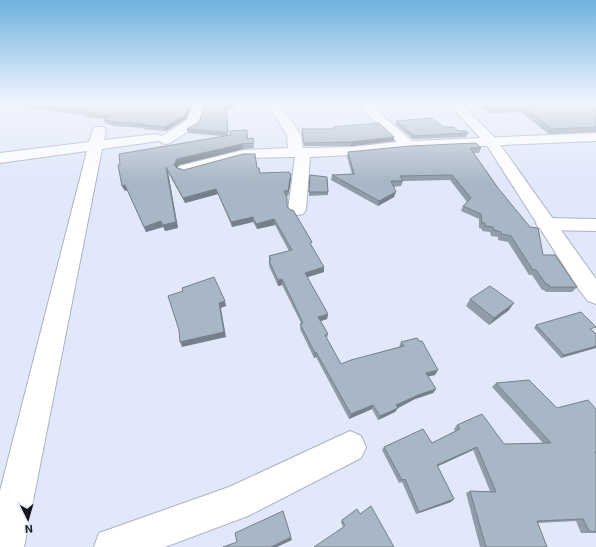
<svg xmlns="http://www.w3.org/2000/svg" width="596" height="547" viewBox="0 0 596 547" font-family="'Exo 2',sans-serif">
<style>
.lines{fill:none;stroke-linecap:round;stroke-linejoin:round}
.minor-casing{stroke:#abb2c3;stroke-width:2}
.tertiary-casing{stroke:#abb2c3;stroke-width:2}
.minor{fill:#fff;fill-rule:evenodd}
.tertiary{fill:#fff;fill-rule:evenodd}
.wall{fill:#909da9}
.shaded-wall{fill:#76808a}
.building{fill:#a8b7c5;stroke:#76808a}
</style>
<rect width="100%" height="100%" fill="#e1e8fa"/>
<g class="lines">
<defs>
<path id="minor" d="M 194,104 L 206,104 L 198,125 L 170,143 L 165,144 L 159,141 L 102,149 L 24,547 L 0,547 L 0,491 L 87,151 L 0,163 L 0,153 L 89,142 L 94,127 L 104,127 L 106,130 L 104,140 L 156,134 L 162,136 L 187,120 Z
M 268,104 L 280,104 L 301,135 L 303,148 L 304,148 L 351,147 L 397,142 L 356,104 L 369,104 L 412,141 L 596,133 L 596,141 L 409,149 L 351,155 L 310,157 L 306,210 L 303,214 L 297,215 L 291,214 L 288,210 L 295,157 L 243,158 L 185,174 L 179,172 L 177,169 L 179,166 L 243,150 L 288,148 L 287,135 Z
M 546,218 L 596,219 L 596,231 L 546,230 L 539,228 L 536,224 L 539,220 Z
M 350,431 L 361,436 L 366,447 L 361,458 L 248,516 L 165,547 L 94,547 L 99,533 L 229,487 Z"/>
<path id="tertiary" d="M 449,104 L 462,104 L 496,139 L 596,279 L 596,304 L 588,301 L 580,291 L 486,144 Z"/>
</defs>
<use href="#minor" class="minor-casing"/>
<use href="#tertiary" class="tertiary-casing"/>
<use href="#minor" class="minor"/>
<use href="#tertiary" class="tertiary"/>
</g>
<path class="wall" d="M 0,104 L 192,104 L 186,119 L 166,131 L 144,129 L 144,128 L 113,126 L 113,125 L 106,124 L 104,120 L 106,119 L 85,117 L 85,115 L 4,105 Z
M 205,104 L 234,108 L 226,109 L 228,135 L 248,135 L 248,138 L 253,138 L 254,148 L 243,149 L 179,165 L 177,168 L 184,170 L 257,168 L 260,173 L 291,179 L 288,196 L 286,196 L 287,198 L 287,206 L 312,247 L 324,272 L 307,277 L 328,314 L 327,319 L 321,321 L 328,334 L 327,338 L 341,364 L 399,347 L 401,342 L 435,375 L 428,376 L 436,389 L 433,393 L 415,399 L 398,408 L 395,412 L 378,420 L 372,409 L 349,419 L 316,357 L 314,358 L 300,329 L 301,323 L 282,285 L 278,286 L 269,266 L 269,256 L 289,251 L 275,225 L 257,229 L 253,222 L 232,227 L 218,194 L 185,203 L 168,172 L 178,228 L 165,231 L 163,227 L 146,232 L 127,190 L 125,191 L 122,186 L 222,136 L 188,133 L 187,129 L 199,122 Z
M 477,104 L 512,104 L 514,105 L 514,104 L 596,104 L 596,132 L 549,134 L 519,111 L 518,112 L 491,114 Z
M 396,121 L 444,127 L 468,133 L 466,137 L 413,139 L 396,125 Z
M 333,127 L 394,137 L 394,141 L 351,146 L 304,146 L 302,133 L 302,129 L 333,129 Z
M 410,146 L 481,148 L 479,153 L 474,153 L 543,255 L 577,287 L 572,292 L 546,292 L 544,290 L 542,290 L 532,275 L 529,275 L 508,242 L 498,240 L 498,237 L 491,236 L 490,232 L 482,231 L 482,229 L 479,228 L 479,219 L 461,211 L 463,206 L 467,202 L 450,180 L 403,181 L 401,186 L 393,187 L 394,197 L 378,206 L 331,180 L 332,175 L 352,174 L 347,157 L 348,152 Z
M 310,175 L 328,192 L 328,195 L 309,196 Z
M 470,299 L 509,310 L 489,325 L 466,306 Z
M 536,325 L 592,330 L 596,334 L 561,358 L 534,328 Z
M 496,383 L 596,454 L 596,533 L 581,533 L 576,521 L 538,523 L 547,547 L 480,547 L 466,493 L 470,491 L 490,491 L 473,450 L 438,466 L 451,502 L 416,514 L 402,482 L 399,483 L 382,450 L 384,447 L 432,443 L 455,431 L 454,429 L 457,425 L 504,444 L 543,443 L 492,387 Z
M 360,514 L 343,527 L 341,522 L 342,520 Z"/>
<path class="shaded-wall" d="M 0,104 L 3,104 L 4,105 L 0,109 Z
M 190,104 L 192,104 L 186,119 L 166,131 L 165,127 Z
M 234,104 L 234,108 L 226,109 L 228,137 L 226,105 Z
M 394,137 L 394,141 L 351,146 L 351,142 Z
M 242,144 L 243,149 L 179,165 L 176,170 L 174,165 L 177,159 Z
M 166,167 L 168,172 L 178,228 L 165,231 L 163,225 Z
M 291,174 L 291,179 L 288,196 L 288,191 Z
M 125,185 L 127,190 L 125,191 L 122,186 Z
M 216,189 L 218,194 L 185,203 L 183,198 Z
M 396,192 L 394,197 L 378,206 L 379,201 Z
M 253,217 L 253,222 L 232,227 L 231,222 Z
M 274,219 L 275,225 L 257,229 L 256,224 Z
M 161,221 L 163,227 L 146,232 L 144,227 Z
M 324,267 L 324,272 L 305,278 L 305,273 Z
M 282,279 L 282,285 L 278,286 L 278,280 Z
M 225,301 L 226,306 L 221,308 L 226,337 L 182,347 L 180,342 L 219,303 Z
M 514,303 L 509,310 L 489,325 L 494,318 Z
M 328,314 L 327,319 L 318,322 L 318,317 Z
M 596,346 L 596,348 L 561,358 L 564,355 Z
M 316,352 L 316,357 L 314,358 L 315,353 Z
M 438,370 L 435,375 L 423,378 L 426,373 Z
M 436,389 L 433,393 L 415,399 L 398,408 L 395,412 L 378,420 L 380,416 L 396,405 L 418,395 Z
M 373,405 L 372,409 L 349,419 L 351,414 Z
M 477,447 L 473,450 L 434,468 L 437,465 Z
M 454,499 L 451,502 L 416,514 L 419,512 Z
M 291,537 L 292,540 L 277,547 L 271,547 Z"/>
<path class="building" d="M 21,104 L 190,104 L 185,115 L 165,127 L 143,125 L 145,124 L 111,122 L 113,121 L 104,120 L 110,116 L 84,113 L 86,111 Z
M 205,104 L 234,104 L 226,105 L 228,133 L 187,129 L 199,122 Z
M 482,104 L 512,104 L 520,109 L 493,111 Z
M 518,104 L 596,104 L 596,127 L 552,129 Z
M 431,118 L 444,127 L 454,127 L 458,131 L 466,131 L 468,133 L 414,136 L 396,121 Z
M 379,123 L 394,137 L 351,142 L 304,143 L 302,129 L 334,129 L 333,127 Z
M 247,130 L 247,139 L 253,138 L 254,143 L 242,144 L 177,159 L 174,165 L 177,168 L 184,170 L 243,154 L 255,154 L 257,168 L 259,168 L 260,173 L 289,172 L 291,174 L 288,191 L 284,191 L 287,198 L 287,206 L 290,210 L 293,210 L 312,242 L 310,243 L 324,267 L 305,273 L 328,314 L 318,317 L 328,334 L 325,335 L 341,364 L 351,360 L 404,346 L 401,342 L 417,338 L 419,341 L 422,341 L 438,370 L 426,373 L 436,389 L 418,395 L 396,405 L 398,408 L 380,416 L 373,405 L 351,414 L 316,352 L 315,353 L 300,324 L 303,323 L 282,279 L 278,280 L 269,261 L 271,260 L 269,256 L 292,250 L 274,219 L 256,224 L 253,217 L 231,222 L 216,189 L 183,198 L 166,167 L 176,222 L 163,225 L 161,221 L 144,227 L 125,185 L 122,186 L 118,165 L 120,165 L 119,154 L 231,135 L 230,131 Z
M 476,143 L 481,148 L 470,148 L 498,188 L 530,227 L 538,228 L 543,255 L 555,255 L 577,287 L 550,287 L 548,284 L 546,284 L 536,270 L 533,270 L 511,236 L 501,234 L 501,232 L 494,230 L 493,227 L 485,226 L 485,223 L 482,223 L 481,214 L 463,206 L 471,198 L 452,175 L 400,176 L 403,181 L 391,181 L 396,192 L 379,201 L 332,175 L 354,174 L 348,152 L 410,146 Z
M 310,175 L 327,177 L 328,192 L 309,192 Z
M 214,277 L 225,301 L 219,303 L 224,332 L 180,342 L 179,330 L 168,296 L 183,291 L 182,288 Z
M 490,286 L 514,303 L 494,318 L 470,299 Z
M 581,312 L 596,327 L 590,329 L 596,334 L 596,346 L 564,355 L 536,325 Z
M 529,380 L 557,408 L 588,400 L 596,409 L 596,452 L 595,452 L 596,454 L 596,532 L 589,531 L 583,519 L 537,521 L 547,547 L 486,547 L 470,491 L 496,492 L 477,447 L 437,465 L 454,499 L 419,512 L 405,479 L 402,480 L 384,447 L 423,429 L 432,443 L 460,429 L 457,425 L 482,414 L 504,444 L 551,443 L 496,383 Z
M 371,506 L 394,547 L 314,547 L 345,526 L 342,520 L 357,509 L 360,514 Z
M 283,511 L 291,537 L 271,547 L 223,547 L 237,542 L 235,533 Z"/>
<linearGradient id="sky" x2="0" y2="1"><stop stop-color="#6fb2df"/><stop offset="0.57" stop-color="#f2f5fd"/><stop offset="1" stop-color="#f2f5fd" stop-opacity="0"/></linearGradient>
<rect width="596" height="181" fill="url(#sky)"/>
<g transform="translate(28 519) rotate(175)" stroke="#e1e8fa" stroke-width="3" paint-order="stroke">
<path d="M0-3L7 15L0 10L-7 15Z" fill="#14161c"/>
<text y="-6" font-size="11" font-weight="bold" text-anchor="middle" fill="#14161c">N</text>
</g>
</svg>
